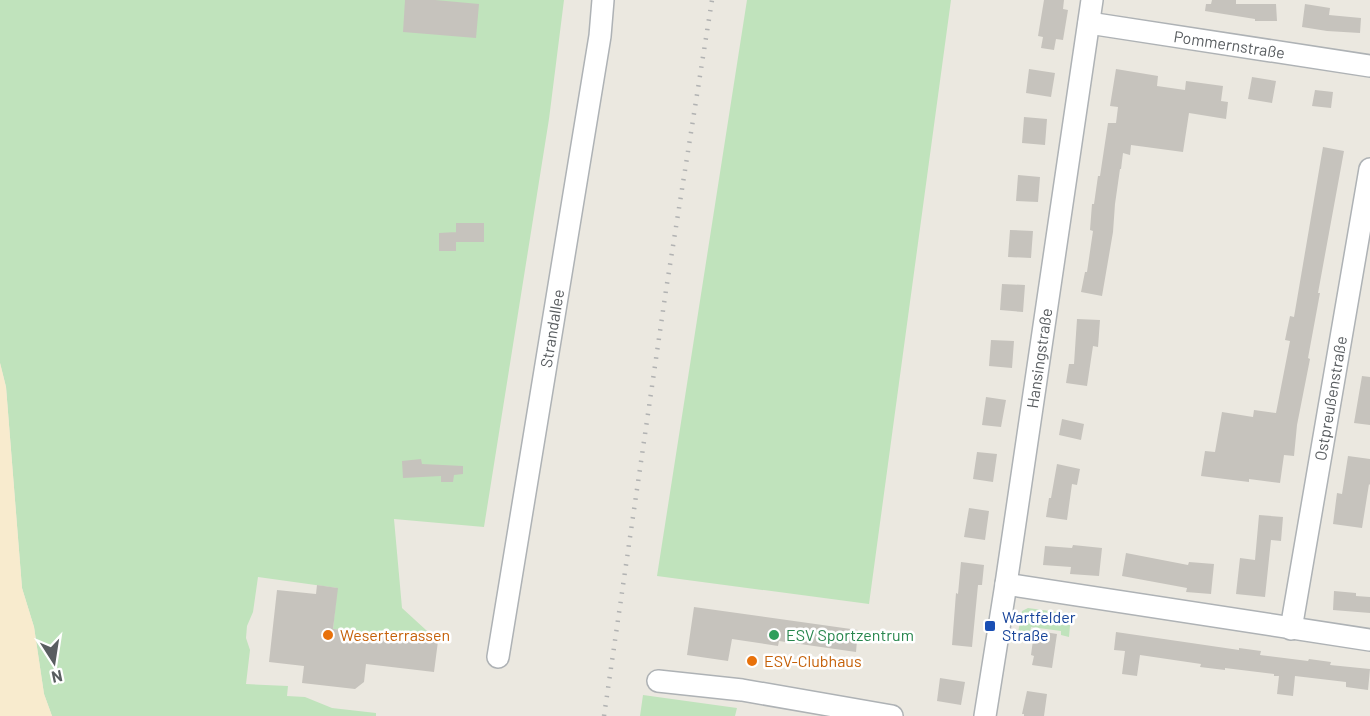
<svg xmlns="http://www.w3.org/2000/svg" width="1370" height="716" viewBox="0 0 1370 716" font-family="Barlow,sans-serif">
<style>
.green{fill:#c0e3bc}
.sand{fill:#f8ebce}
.building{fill:#c6c3bd}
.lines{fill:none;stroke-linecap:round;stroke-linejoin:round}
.minor-casing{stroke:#aeb2b5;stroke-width:24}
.minor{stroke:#fff;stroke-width:21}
.rail{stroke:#b1b2b2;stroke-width:4.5;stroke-dasharray:1.5 8;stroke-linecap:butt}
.transit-dot{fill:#1a4fb4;stroke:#fff;stroke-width:2}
.food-dot{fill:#e8710a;stroke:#fff;stroke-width:2}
.leisure-dot{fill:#2e9e5b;stroke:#fff;stroke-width:2}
.labels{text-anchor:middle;stroke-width:5;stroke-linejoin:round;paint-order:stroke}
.street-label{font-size:16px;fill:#595d60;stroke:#fff}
.transit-label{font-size:16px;fill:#164399;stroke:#fff;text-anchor:start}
.food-label{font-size:16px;fill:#c56008;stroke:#fff;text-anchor:start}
.leisure-label{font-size:16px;fill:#27864d;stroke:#fff;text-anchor:start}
</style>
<rect width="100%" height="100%" fill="#ebe8e0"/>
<path class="green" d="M 0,0 L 564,0 L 549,119 L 484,527 L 394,519 L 402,608 L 438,641 L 333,629 L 337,588 L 258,577 L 253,612 L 247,626 L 246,638 L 250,650 L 246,684 L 288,686 L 287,696 L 305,697 L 332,708 L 376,713 L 376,716 L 52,716 L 44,694 L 34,627 L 22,588 L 6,387 L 0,363 Z
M 747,0 L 951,0 L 869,604 L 657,576 Z
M 1028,608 L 1071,614 L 1069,637 L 1061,635 L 1061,631 L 1031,627 L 1029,638 L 1017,638 L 1022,611 Z
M 643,695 L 737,708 L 735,716 L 640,716 Z"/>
<path class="sand" d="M 0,363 L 6,387 L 22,588 L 34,627 L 44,694 L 52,716 L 0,716 Z"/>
<path class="building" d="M 405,0 L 435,0 L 479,4 L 476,38 L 403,32 Z
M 1044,0 L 1064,0 L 1063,9 L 1068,10 L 1063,40 L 1056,39 L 1054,50 L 1041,48 L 1043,37 L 1038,36 Z
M 1212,0 L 1236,0 L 1236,4 L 1276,4 L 1277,21 L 1255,21 L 1255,19 L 1205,11 L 1206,4 L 1211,4 Z
M 1305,4 L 1330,8 L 1329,15 L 1361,18 L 1360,33 L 1327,31 L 1302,27 Z
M 1029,69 L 1055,73 L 1051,97 L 1026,93 Z
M 1116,69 L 1158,76 L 1157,86 L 1185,90 L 1186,81 L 1223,86 L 1221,101 L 1228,102 L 1226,119 L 1189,113 L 1183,152 L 1131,145 L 1130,155 L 1123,153 L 1121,169 L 1120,169 L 1115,204 L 1113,232 L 1102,296 L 1081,292 L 1085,272 L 1087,272 L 1093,231 L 1090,230 L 1092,204 L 1094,204 L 1098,176 L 1100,176 L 1108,123 L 1116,123 L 1118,107 L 1110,106 Z
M 1252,77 L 1276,81 L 1272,103 L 1248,99 Z
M 1315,90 L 1333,92 L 1331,108 L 1312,106 Z
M 1024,117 L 1047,119 L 1045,145 L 1022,143 Z
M 1323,147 L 1344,151 L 1318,293 L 1320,293 L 1308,358 L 1310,359 L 1297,425 L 1294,456 L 1284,455 L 1280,483 L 1249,479 L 1249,482 L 1201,476 L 1205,451 L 1215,452 L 1222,412 L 1253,417 L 1254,410 L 1276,413 L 1290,341 L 1285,340 L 1290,316 L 1294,317 Z
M 1018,175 L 1040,177 L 1038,202 L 1016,201 Z
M 456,223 L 484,223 L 484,242 L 456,242 Z
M 1010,230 L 1033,231 L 1031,258 L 1008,257 Z
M 456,232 L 456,251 L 439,251 L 439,233 Z
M 1002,284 L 1025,285 L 1023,312 L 1000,310 Z
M 1077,319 L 1100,320 L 1098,347 L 1093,346 L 1087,386 L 1066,383 L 1069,364 L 1074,364 Z
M 991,340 L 1014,341 L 1012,368 L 989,366 Z
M 1362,376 L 1370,377 L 1370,425 L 1354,423 Z
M 986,397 L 1006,400 L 1001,427 L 982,425 Z
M 1062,419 L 1084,424 L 1081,440 L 1059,435 Z
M 977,452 L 997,454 L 993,482 L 973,479 Z
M 1348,456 L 1370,459 L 1370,485 L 1369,484 L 1362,528 L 1333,524 L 1337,493 L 1342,494 Z
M 421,459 L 422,464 L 463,466 L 463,474 L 454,475 L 453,482 L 441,482 L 441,476 L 403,478 L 402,461 Z
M 1057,464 L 1080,469 L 1077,485 L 1072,484 L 1067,520 L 1046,517 L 1049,498 L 1051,498 Z
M 969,508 L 989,511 L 985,540 L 964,537 Z
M 1259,515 L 1283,517 L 1281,541 L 1271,540 L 1265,597 L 1236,594 L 1240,558 L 1255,560 Z
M 1073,545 L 1102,548 L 1099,576 L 1070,574 L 1071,567 L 1043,565 L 1045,546 L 1072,548 Z
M 1126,553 L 1188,565 L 1189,562 L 1214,564 L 1211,594 L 1186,592 L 1187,588 L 1122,576 Z
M 961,562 L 984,565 L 982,585 L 978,585 L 972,647 L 952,645 L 956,593 L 958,594 Z
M 317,585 L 338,588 L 333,629 L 438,641 L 434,672 L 366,664 L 364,682 L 355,689 L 302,683 L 304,666 L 269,662 L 277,590 L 316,594 Z
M 1334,591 L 1356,593 L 1356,596 L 1370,597 L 1370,613 L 1333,610 Z
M 694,607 L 858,630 L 856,652 L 779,641 L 778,646 L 732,639 L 728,661 L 687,655 Z
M 1038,631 L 1057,634 L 1052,668 L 1032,665 L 1034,656 L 1031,655 L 1033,640 L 1036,640 Z
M 1116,632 L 1239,650 L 1239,648 L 1261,651 L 1260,655 L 1308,661 L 1309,659 L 1331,662 L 1330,665 L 1370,669 L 1368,690 L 1346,687 L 1346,682 L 1295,676 L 1293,696 L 1277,694 L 1279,676 L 1274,676 L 1274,674 L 1225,668 L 1225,670 L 1200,667 L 1201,664 L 1140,655 L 1137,676 L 1122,674 L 1125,651 L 1114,650 Z
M 940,678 L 965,682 L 961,705 L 937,701 Z
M 1027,691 L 1047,694 L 1044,716 L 1024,716 L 1024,714 L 1022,714 Z"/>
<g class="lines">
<defs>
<g id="minor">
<path id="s1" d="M 1089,23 L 1370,66"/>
<path d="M 1006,584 L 1370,640"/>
<path id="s2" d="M 1291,629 L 1370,169"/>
<path id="s3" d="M 498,657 L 600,36 L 603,0"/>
<path d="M 658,681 L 742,690 L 892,716"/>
<path id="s4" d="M 985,716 L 1006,584 L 1092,0"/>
</g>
</defs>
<use href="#minor" class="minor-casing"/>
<use href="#minor" class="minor"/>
<path class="rail" d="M 604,716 L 666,290 L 712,0"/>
</g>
<rect class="transit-dot" x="984" y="620" width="12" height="12" rx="3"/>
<g class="food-dot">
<circle cx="328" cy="635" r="6"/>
<circle cx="752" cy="661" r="6"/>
</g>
<circle class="leisure-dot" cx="774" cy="635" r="6"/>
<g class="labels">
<g class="street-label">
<text dy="6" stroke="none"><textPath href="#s1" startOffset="142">Pommernstraße</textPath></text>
<text dy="6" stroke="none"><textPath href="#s3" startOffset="333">Strandallee</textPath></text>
<text dy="6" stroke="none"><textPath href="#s4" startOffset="362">Hansingstraße</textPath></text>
<text dy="6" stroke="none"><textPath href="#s2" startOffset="234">Ostpreußenstraße</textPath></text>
</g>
<g class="transit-label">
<text x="1002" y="623">Wartfelder<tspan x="1002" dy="18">Straße</tspan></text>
</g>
<g class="food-label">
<text x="340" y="641">Weserterrassen</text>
<text x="764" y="667">ESV-Clubhaus</text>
</g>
<g class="leisure-label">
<text x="786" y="641">ESV Sportzentrum</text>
</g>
</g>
<g transform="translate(54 662) rotate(168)" stroke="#ffffff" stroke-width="4.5" paint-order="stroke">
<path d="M0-4.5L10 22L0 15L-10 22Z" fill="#595d60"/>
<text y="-9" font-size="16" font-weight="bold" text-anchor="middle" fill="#595d60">N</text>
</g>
</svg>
